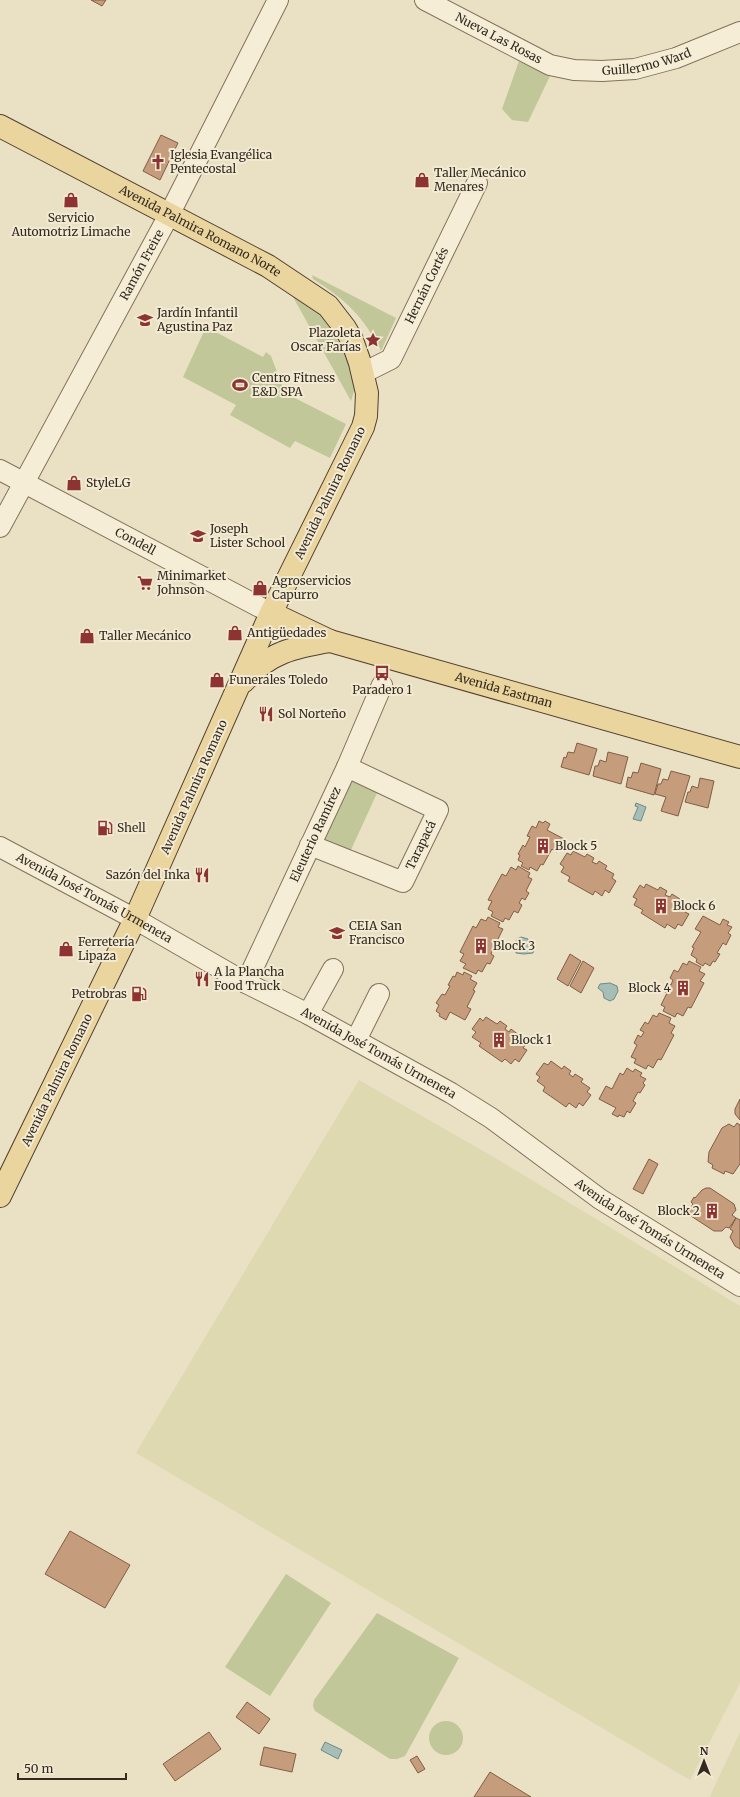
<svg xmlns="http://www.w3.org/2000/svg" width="740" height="1797" viewBox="0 0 740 1797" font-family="Merriweather,serif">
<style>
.farmland{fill:#dfd9b2}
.green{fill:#c1c799}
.water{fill:#a6beb7;stroke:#6d8b85}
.building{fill:#c59d7d;stroke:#815e44}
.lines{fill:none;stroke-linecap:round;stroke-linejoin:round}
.minor-casing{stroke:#83725c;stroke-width:22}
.major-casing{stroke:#514130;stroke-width:24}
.minor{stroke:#f6edd7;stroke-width:20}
.major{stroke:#ead59f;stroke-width:22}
.labels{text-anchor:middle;stroke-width:4;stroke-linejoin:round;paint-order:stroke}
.street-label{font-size:12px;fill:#352a1f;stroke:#f2ead3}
.poi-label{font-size:12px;fill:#352a1f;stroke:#f2ead3;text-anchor:start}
</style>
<rect width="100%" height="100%" fill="#eae0c4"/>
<path class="farmland" d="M 359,1080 L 497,1159 L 740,1306 L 740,1683 L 690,1780 L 136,1453 Z
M 740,1732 L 740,1797 L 711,1797 L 710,1796 Z"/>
<path class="green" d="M 519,61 L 550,76 L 528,122 L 512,120 L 502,109 Z
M 312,275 L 396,318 L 381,351 C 364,317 345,299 313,279 Z
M 288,288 L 325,314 L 353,362 L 355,388 L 351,401 Z
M 206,327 L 263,357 L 266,352 L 271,356 L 285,393 L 346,424 L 330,458 L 295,441 L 290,448 L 230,415 L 236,405 L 183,377 Z
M 346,777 L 378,791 L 350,852 L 318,837 Z
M 286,1574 L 331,1603 L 270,1696 L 225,1667 Z
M 377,1613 L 459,1658 L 405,1756 L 397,1759 L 390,1759 L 315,1711 L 313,1706 L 314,1700 Z
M429 1738a17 17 0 1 1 34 0a17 17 0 1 1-34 0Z"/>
<path class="water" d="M 636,803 L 646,807 L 641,821 L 633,819 L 638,807 L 635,806 Z
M 521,937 L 528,939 L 529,945 L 534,949 L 533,953 L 524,954 L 516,953 L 515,943 L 517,939 Z
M 600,984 L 610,983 L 617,986 L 618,991 L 614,999 L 610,1001 L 604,998 L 603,992 L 598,988 Z
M 325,1742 L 342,1750 L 338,1759 L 321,1750 Z"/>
<path class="building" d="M 91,0 L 106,0 L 102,6 Z
M 161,135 L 178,143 L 160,180 L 143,171 Z
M 577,743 L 597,749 L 589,775 L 561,767 L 564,757 L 566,758 L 568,752 L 574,753 Z
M 608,752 L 628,757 L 621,784 L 593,776 L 595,766 L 598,766 L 600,760 L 606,762 Z
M 641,763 L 661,769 L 654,795 L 626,787 L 628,777 L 631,778 L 633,772 L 638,773 Z
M 671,771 L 690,776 L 678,816 L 661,811 L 666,797 L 655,794 L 658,784 L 661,784 L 663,779 L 668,780 Z
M 700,778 L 714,781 L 708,808 L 685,802 L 688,792 L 690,792 L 692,786 L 698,788 Z
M 539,821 L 543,823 L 545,821 L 550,824 L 547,830 L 564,839 L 557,852 L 552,849 L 543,865 L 541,864 L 537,871 L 530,867 L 529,870 L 521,866 L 523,863 L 518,860 L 520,855 L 518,854 L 523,845 L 525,847 L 530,837 L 527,836 L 532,826 L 536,828 Z
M 573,851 L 585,857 L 587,854 L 594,858 L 592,862 L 597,864 L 599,861 L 607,866 L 605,869 L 614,874 L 612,878 L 616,881 L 609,893 L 605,890 L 602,896 L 595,891 L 593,895 L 568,881 L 570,877 L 561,872 L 564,867 L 560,864 L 567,853 L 571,855 Z
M 518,866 L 530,873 L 528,877 L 532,879 L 526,891 L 529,893 L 525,900 L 522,898 L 519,903 L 522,905 L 518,913 L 514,911 L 509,920 L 505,918 L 503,922 L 491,916 L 493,912 L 488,909 L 492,901 L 488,900 L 502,874 L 506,876 L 511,867 L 516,870 Z
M 646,884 L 658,890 L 660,887 L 667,891 L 665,895 L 670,897 L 672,894 L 680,899 L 678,902 L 687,908 L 685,912 L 689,914 L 682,926 L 678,924 L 675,929 L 667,924 L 665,928 L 641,913 L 643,910 L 634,905 L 637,899 L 633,897 L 640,885 L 644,888 Z
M 703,916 L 720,925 L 723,919 L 729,922 L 727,925 L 732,927 L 728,933 L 731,935 L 726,945 L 723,943 L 717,953 L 720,954 L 715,962 L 713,961 L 710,966 L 705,963 L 703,966 L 696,962 L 697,959 L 691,955 L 694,948 L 692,947 L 701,932 L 695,929 Z
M 488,917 L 500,923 L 498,927 L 503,929 L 497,941 L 501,943 L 497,951 L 493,949 L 491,954 L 494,956 L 490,964 L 487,963 L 482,972 L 478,970 L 476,974 L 463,968 L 466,964 L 460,961 L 464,954 L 460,952 L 473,926 L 476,928 L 481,919 L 486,921 Z
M 570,954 L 581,961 L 568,986 L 557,979 Z
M 583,961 L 594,968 L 581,993 L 570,986 Z
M 689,961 L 701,967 L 699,971 L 705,974 L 700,981 L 704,983 L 691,1008 L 688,1007 L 683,1016 L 677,1013 L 675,1017 L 663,1011 L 665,1007 L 661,1005 L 667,993 L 664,991 L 668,983 L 671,985 L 673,980 L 670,978 L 674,970 L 678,972 L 683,963 L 687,965 Z
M 457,972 L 463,975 L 464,972 L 472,976 L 470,979 L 477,983 L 473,990 L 475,991 L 467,1007 L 471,1009 L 465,1020 L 450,1012 L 446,1020 L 439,1016 L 440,1014 L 436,1011 L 439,1005 L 436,1003 L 442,994 L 445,995 L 450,986 L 448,985 L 453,976 L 455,977 Z
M 659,1013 L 671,1018 L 669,1023 L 675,1026 L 671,1033 L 674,1035 L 661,1060 L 658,1059 L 653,1068 L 648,1065 L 646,1069 L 634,1063 L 636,1059 L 631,1057 L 637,1045 L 634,1043 L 638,1035 L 641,1037 L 644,1032 L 640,1030 L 645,1022 L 648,1024 L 653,1015 L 657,1017 Z
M 486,1017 L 497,1024 L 500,1021 L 507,1026 L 505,1029 L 509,1032 L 511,1029 L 519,1035 L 517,1038 L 526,1044 L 523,1048 L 527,1050 L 519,1062 L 515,1059 L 511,1064 L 505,1059 L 502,1062 L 479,1046 L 481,1043 L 472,1037 L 476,1032 L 472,1029 L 480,1018 L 483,1021 Z
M 551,1061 L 562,1069 L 564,1066 L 571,1071 L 569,1074 L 573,1077 L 575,1074 L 583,1079 L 581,1082 L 590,1088 L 587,1092 L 591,1095 L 583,1106 L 579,1103 L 576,1108 L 569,1103 L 566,1107 L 543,1091 L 545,1087 L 537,1081 L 540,1077 L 536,1074 L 544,1063 L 548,1065 Z
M 627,1068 L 633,1072 L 635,1069 L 642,1073 L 640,1076 L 646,1079 L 643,1083 L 645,1085 L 640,1093 L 638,1092 L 633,1101 L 636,1103 L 630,1113 L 627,1111 L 624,1117 L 619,1115 L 618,1117 L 612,1114 L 616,1108 L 599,1099 L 606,1086 L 612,1089 L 620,1073 L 623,1075 Z
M 740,1099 L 740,1120 L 735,1114 L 735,1109 Z
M 737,1123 L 740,1125 L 740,1164 L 733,1174 L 725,1171 L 724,1174 L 712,1168 L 713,1165 L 708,1162 L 709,1152 L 722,1128 L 729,1124 L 734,1127 Z
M 649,1159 L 658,1164 L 643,1194 L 633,1189 Z
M 706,1188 L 710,1188 L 734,1204 L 736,1210 L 732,1215 L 736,1218 L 729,1228 L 726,1227 L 722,1231 L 714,1231 L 691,1216 L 689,1210 L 693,1204 L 691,1202 L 694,1197 L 695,1198 L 702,1190 Z
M 736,1218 L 740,1220 L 740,1249 L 735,1246 L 730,1237 L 733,1231 L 730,1229 Z
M 70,1531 L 130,1565 L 105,1608 L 45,1574 Z
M 247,1702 L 270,1719 L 259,1734 L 236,1717 Z
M 209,1732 L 221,1749 L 175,1781 L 163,1764 Z
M 264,1747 L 296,1754 L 292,1772 L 260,1765 Z
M 417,1756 L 425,1769 L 418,1773 L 410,1760 Z
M 490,1772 L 531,1797 L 474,1797 Z"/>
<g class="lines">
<defs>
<g id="minor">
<path id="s1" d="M 425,0 L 550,65 L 574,70 L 602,71 L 635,69 L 676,58 L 740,32"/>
<path id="s2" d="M 363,373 L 391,359 L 477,183"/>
<path id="s3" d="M 0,470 L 271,613"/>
<path id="s4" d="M 0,527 L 169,215 L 278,0"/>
<path id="s5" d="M 310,845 L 403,882 L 438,810 L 347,767"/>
<path id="s6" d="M 0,847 L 135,919 L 246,983 L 308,1014 L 451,1093 L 491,1118 L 600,1199 L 740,1286"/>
<path id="s7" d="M 246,983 L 347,767 L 382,685"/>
<path d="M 308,1014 L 333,969"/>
<path d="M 356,1040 L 379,994"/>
</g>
<g id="major">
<path id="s8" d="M 0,126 L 268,266 L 328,306 L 345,328 L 352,340 L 360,363 L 367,393 L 366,416 L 363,427 L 271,613 L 135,919 L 0,1196"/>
<path id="s9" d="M 271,613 L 330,641 L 740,757"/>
<path d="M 244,681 C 269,652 295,647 330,641"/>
</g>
</defs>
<use href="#minor" class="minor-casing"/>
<use href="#major" class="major-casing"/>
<use href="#minor" class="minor"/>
<use href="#major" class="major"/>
</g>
<defs>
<symbol id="church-bare" viewBox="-9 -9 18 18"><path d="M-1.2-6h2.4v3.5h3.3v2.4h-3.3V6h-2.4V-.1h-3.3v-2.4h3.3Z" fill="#8d3331" stroke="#f2ead3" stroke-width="2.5" paint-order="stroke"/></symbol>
<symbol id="shop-bare" viewBox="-9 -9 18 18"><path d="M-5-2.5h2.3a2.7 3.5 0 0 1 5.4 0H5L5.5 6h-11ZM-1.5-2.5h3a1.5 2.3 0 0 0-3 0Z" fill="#8d3331" stroke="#f2ead3" stroke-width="2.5" paint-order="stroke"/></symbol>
<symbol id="school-bare" viewBox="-9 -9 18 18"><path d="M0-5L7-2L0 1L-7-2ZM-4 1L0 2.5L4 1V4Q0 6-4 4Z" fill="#8d3331" stroke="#f2ead3" stroke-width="2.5" paint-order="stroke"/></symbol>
<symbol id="sight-bare" viewBox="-9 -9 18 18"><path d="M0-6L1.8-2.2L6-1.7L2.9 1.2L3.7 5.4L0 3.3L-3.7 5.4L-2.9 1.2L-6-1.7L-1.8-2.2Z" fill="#8d3331" stroke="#f2ead3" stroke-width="2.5" paint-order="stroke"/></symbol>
<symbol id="stadium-bare" viewBox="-9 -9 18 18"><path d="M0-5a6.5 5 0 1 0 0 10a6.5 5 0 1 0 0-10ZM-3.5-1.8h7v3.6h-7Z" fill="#8d3331" stroke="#f2ead3" stroke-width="2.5" paint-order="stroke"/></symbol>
<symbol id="supermarket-bare" viewBox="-9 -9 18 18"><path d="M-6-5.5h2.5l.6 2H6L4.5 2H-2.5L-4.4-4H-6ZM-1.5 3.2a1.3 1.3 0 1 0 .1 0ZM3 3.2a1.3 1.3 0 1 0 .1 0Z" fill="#8d3331" stroke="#f2ead3" stroke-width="2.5" paint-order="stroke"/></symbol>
<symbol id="bus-bare" viewBox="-9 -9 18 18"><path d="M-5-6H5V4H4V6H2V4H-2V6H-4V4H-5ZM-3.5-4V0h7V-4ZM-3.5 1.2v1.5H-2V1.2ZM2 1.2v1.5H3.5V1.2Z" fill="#8d3331" stroke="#f2ead3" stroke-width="2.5" paint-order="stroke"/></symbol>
<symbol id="restaurant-bare" viewBox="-9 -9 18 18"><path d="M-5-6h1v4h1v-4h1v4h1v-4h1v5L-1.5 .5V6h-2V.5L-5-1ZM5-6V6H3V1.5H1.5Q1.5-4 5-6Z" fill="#8d3331" stroke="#f2ead3" stroke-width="2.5" paint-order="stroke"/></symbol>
<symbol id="fuel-bare" viewBox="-9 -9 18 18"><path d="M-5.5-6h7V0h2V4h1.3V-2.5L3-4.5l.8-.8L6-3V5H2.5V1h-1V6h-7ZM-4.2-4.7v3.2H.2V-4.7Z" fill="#8d3331" stroke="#f2ead3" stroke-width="2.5" paint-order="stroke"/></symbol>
<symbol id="building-bare" viewBox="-9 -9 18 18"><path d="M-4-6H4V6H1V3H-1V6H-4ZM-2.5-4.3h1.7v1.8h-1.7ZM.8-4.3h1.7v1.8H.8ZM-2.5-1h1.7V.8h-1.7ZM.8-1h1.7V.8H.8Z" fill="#8d3331" stroke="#f2ead3" stroke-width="2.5" paint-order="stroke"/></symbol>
</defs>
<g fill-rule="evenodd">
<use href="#church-bare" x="147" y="151" width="22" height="22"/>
<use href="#shop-bare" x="411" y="169" width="22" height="22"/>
<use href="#shop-bare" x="60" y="189" width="22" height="22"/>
<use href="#school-bare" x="134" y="309" width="22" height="22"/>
<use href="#sight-bare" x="362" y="329" width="22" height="22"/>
<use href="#stadium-bare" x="229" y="374" width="22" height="22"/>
<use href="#shop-bare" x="63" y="472" width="22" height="22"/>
<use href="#school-bare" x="187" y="525" width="22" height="22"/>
<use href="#supermarket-bare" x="134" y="572" width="22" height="22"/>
<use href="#shop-bare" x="249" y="577" width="22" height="22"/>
<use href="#shop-bare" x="224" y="622" width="22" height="22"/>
<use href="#shop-bare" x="76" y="625" width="22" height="22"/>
<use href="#bus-bare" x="371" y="662" width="22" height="22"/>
<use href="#shop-bare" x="206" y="669" width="22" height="22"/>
<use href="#restaurant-bare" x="255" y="703" width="22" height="22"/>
<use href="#fuel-bare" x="94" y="817" width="22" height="22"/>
<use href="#building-bare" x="532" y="835" width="22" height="22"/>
<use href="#restaurant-bare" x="191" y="864" width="22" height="22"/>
<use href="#building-bare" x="650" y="895" width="22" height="22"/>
<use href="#school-bare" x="326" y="922" width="22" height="22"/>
<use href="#building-bare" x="470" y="935" width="22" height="22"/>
<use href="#shop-bare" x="55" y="938" width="22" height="22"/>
<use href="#restaurant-bare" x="191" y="968" width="22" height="22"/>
<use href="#building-bare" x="672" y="977" width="22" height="22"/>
<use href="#fuel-bare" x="128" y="983" width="22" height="22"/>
<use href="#building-bare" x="488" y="1029" width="22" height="22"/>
<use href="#building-bare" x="701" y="1200" width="22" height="22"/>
</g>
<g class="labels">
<g class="street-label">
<text dy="4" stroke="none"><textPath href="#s1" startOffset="83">Nueva Las Rosas</textPath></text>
<text dy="4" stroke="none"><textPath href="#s1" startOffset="239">Guillermo Ward</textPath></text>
<text dy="4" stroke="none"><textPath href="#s8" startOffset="226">Avenida Palmira Romano Norte</textPath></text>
<text dy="4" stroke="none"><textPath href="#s4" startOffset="298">Ramón Freire</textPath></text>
<text dy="4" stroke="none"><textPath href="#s2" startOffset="113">Hernán Cortés</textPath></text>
<text transform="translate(330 493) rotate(-64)" y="4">Avenida Palmira Romano</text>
<text dy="4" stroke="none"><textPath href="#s3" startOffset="153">Condell</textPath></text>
<text dy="4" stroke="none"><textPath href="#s9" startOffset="246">Avenida Eastman</textPath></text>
<text transform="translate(194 787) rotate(-66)" y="4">Avenida Palmira Romano</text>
<text dy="4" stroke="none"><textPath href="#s7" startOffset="164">Eleuterio Ramírez</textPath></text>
<text dy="4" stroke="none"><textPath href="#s5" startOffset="141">Tarapacá</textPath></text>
<text dy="4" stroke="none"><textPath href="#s6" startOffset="107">Avenida José Tomás Urmeneta</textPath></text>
<text dy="4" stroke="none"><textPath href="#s6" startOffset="431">Avenida José Tomás Urmeneta</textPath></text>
<text transform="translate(57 1080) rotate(-64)" y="4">Avenida Palmira Romano</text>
<text dy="4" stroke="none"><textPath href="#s6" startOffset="755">Avenida José Tomás Urmeneta</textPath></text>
</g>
<g class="poi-label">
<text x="170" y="159">Iglesia Evangélica<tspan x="170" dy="14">Pentecostal</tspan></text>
<text x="434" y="177">Taller Mecánico<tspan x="434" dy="14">Menares</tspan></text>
<text x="71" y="222" text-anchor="middle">Servicio<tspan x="71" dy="14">Automotriz Limache</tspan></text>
<text x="157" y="317">Jardín Infantil<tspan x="157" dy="14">Agustina Paz</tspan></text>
<text x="361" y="337" text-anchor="end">Plazoleta<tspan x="361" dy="14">Oscar Farías</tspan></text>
<text x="252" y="382">Centro Fitness<tspan x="252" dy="14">E&amp;D SPA</tspan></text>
<text x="86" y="487">StyleLG</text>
<text x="210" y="533">Joseph<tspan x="210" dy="14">Lister School</tspan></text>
<text x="157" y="580">Minimarket<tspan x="157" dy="14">Johnson</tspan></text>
<text x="272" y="585">Agroservicios<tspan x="272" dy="14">Capurro</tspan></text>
<text x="247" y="637">Antigüedades</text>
<text x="99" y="640">Taller Mecánico</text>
<text x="229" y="684">Funerales Toledo</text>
<text x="382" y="694" text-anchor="middle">Paradero 1</text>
<text x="278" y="718">Sol Norteño</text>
<text x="117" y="832">Shell</text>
<text x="555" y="850">Block 5</text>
<text x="190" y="879" text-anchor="end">Sazón del Inka</text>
<text x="673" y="910">Block 6</text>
<text x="349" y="930">CEIA San<tspan x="349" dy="14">Francisco</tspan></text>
<text x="78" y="946">Ferretería<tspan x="78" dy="14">Lipaza</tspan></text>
<text x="493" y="950">Block 3</text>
<text x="214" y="976">A la Plancha<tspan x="214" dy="14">Food Truck</tspan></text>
<text x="671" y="992" text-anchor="end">Block 4</text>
<text x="127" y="998" text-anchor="end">Petrobras</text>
<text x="511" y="1044">Block 1</text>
<text x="700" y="1215" text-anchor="end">Block 2</text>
</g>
</g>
<g transform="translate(704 1761)" stroke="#f2ead3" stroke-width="3" paint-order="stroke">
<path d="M0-3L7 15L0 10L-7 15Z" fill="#352a1f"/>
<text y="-6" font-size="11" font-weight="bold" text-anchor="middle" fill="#352a1f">N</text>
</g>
<path d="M18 1773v6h108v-6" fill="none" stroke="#352a1f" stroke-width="2"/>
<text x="24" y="1773" font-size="12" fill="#352a1f" stroke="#f2ead3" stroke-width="3" paint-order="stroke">50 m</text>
</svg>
